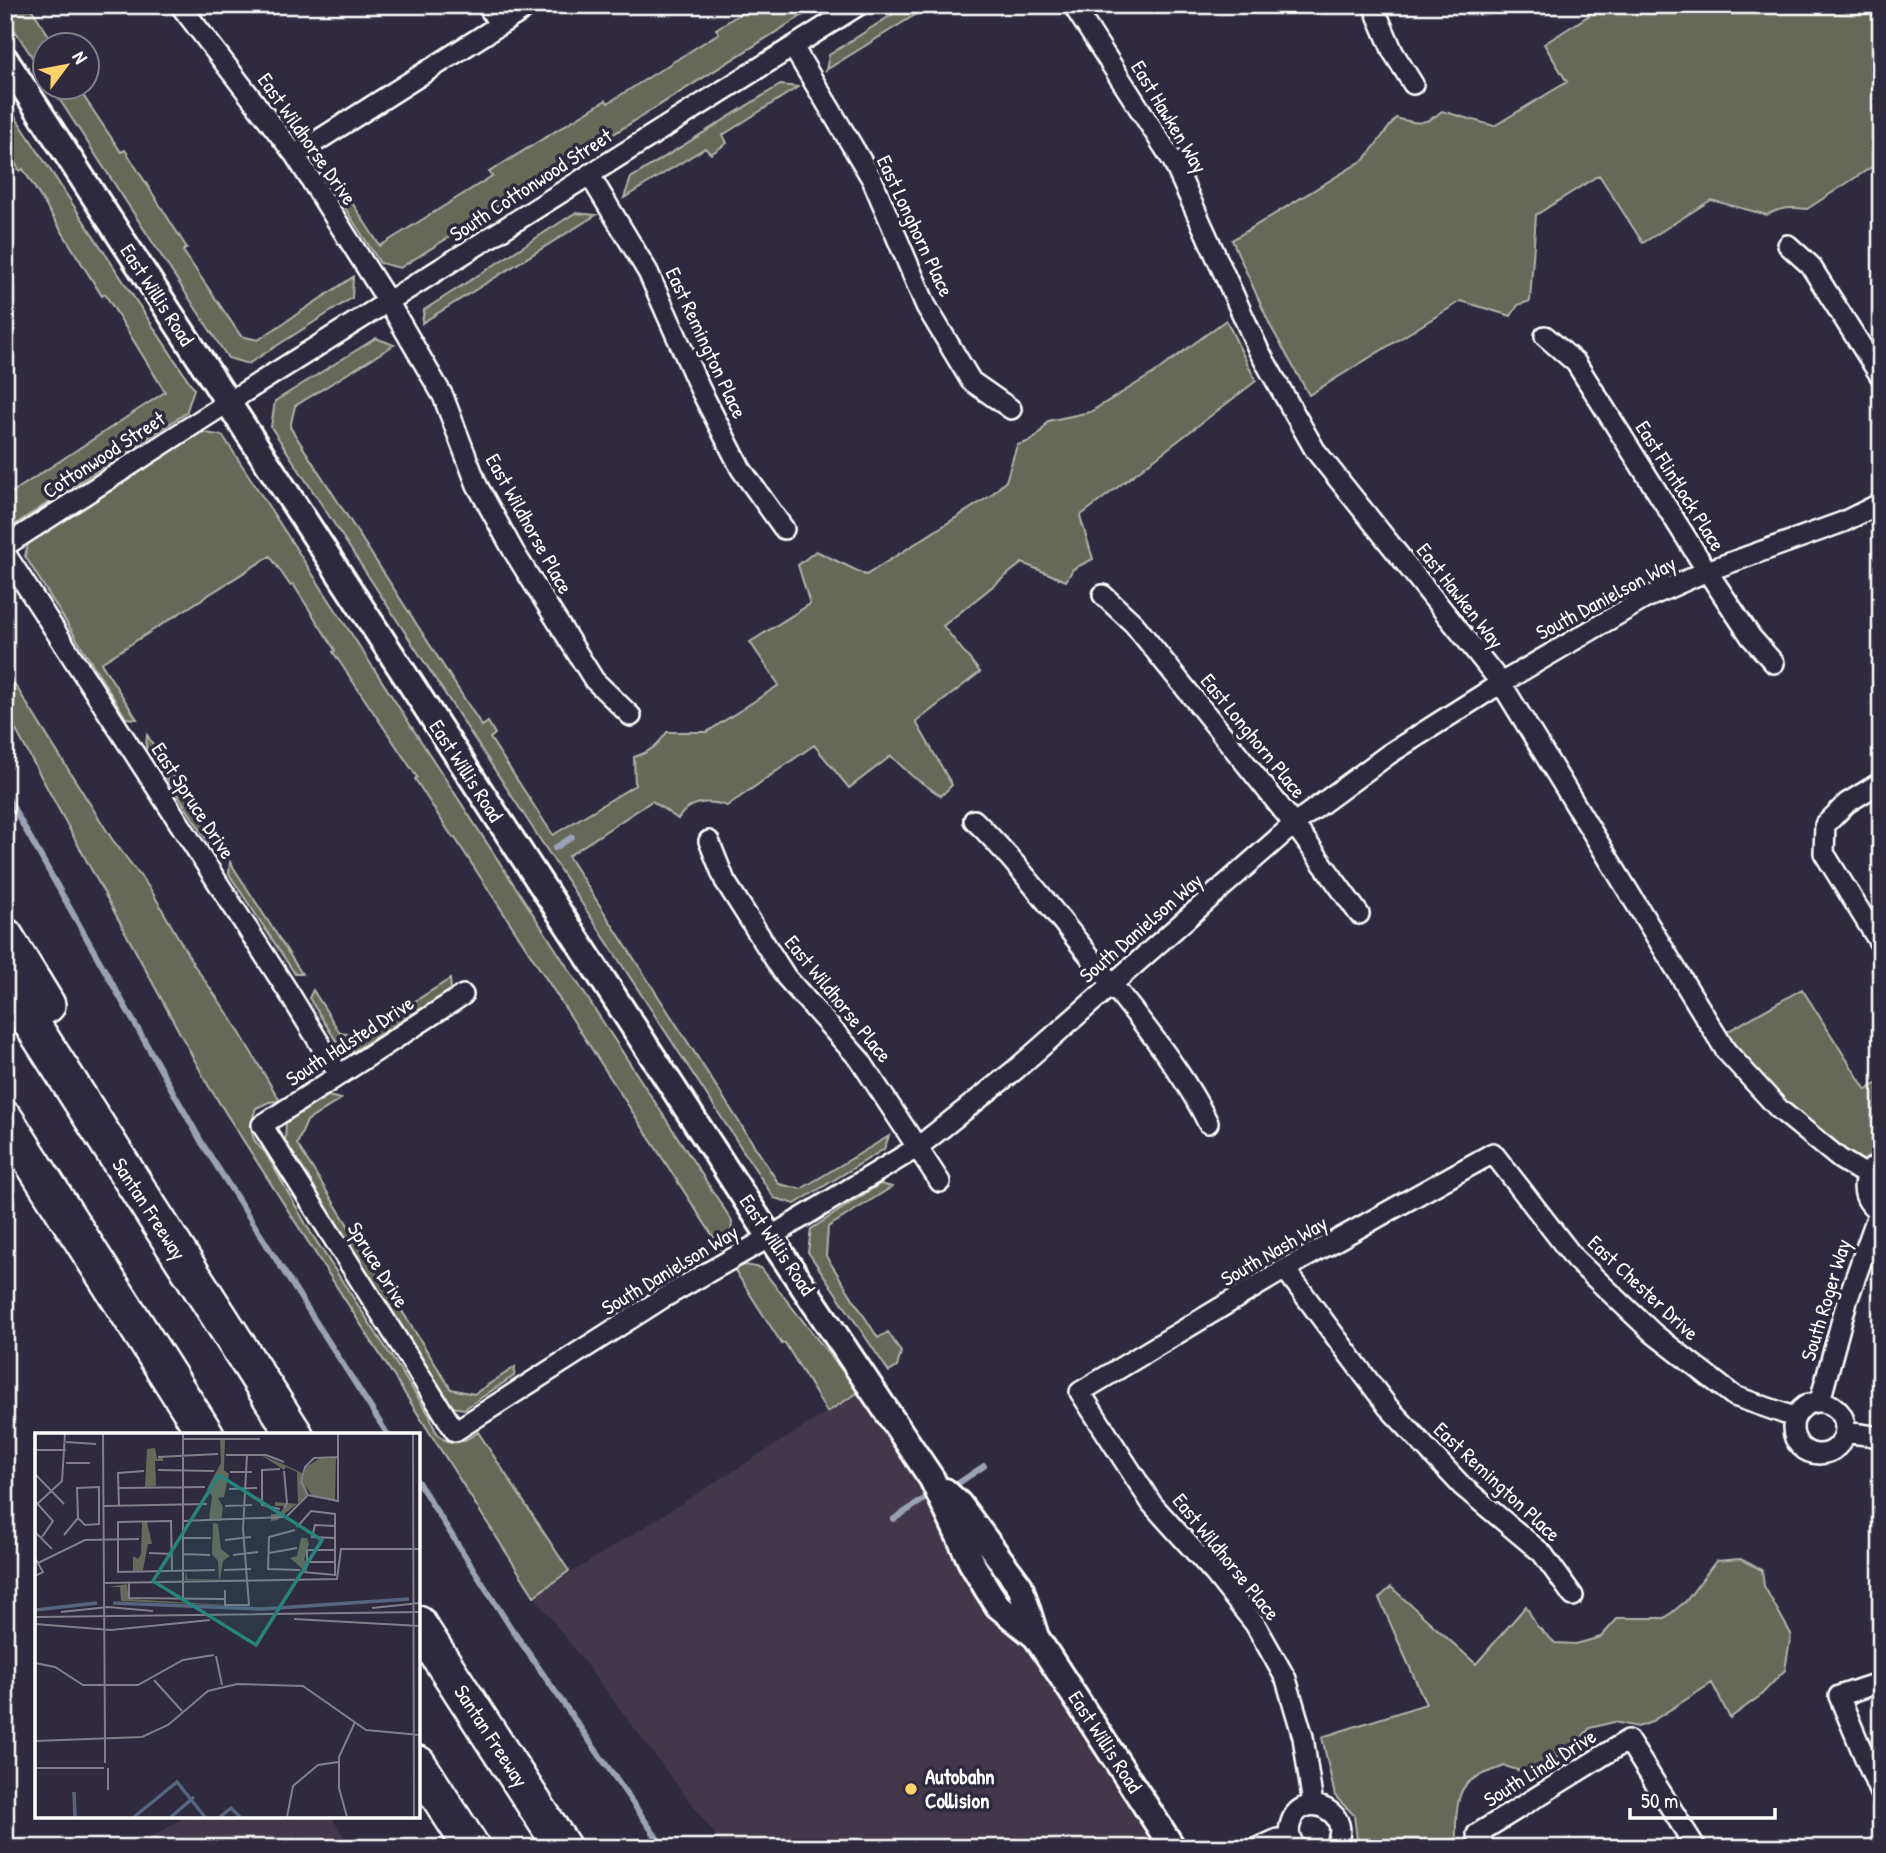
<svg xmlns="http://www.w3.org/2000/svg" width="1886" height="1853" viewBox="0 0 1886 1853" font-family="'Patrick Hand',sans-serif">
<style>
.built{fill:#423848}
.green{fill:#66685a;stroke:#b2b4ac;stroke-width:2}
.lines{fill:none;stroke-linecap:round;stroke-linejoin:round}
.stream{stroke:#9aa2b3;stroke-width:6}
.minor-casing{stroke:#fff;stroke-width:24}
.tertiary-casing{stroke:#fff;stroke-width:30}
.motorway-casing{stroke:#fff;stroke-width:40}
.minor{stroke:#2f2a3d;stroke-width:19}
.tertiary{stroke:#2f2a3d;stroke-width:24}
.motorway{stroke:#2f2a3d;stroke-width:35}
.poi-dot{fill:#ffd166;stroke:#2f2a3d;stroke-width:2.5}
.labels{text-anchor:middle;stroke-width:7;stroke-linejoin:round;paint-order:stroke}
.street-label{font-size:21px;fill:#fff;stroke:#2f2a3d}
.poi-label{font-size:21px;font-weight:bold;fill:#fff;stroke:#2f2a3d;text-anchor:start}
.inset-river{fill:none;stroke:#576480;stroke-width:3.5}
.inset-road{fill:none;stroke:#827f8b;stroke-width:2}
.view{fill:#27847c;fill-opacity:0.15;stroke:#27847c;stroke-width:3.5}
.inset-edge{fill:none;stroke:#fff;stroke-width:3.5}
</style>
<rect width="100%" height="100%" fill="#2f2a3d"/>
<filter id="ink" filterUnits="userSpaceOnUse"><feTurbulence type="fractalNoise" baseFrequency=".0143" numOctaves="2"/><feDisplacementMap in="SourceGraphic" scale="14" xChannelSelector="R" yChannelSelector="G"/><feConvolveMatrix kernelMatrix="1 2 1 2 8 2 1 2 1" color-interpolation-filters="sRGB"/></filter>
<g filter="url(#ink)">
<path class="built" d="M 859,1392 L 910,1459 L 994,1611 L 1025,1649 L 1154,1848 L 725,1848 L 534,1596 Z
M 186,1816 L 331,1816 L 351,1848 L 135,1848 Z"/>
<path class="green" d="M 5,5 L 29,5 L 55,45 L 46,46 L 45,77 L 5,15 Z
M 754,5 L 819,5 L 400,268 L 380,263 L 320,169 L 322,156 L 380,246 L 492,176 L 489,172 L 606,100 L 608,103 L 719,33 L 716,29 Z
M 907,5 L 931,5 L 826,70 L 829,55 Z
M 1599,5 L 1881,5 L 1881,161 L 1807,209 C 1791,207 1781,207 1767,215 L 1711,200 L 1643,243 L 1599,175 L 1536,215 L 1530,301 L 1518,305 L 1511,316 L 1461,301 L 1309,395 L 1270,325 L 1232,240 L 1365,159 L 1396,118 C 1416,124 1425,126 1442,111 L 1494,126 L 1567,82 L 1544,44 L 1588,16 Z
M 780,85 L 798,87 L 723,135 L 727,143 L 711,154 L 705,148 L 624,198 L 631,178 Z
M 52,88 L 78,88 L 121,152 L 125,150 L 187,248 L 183,251 L 241,336 L 258,340 L 353,277 L 352,298 L 248,364 L 228,358 Z
M 5,101 L 194,389 L 186,413 L 14,525 L 5,521 L 5,497 L 165,392 L 105,294 L 102,296 L 23,169 L 20,171 L 5,147 Z
M 575,213 L 596,215 L 422,323 L 424,310 Z
M 1226,320 L 1256,381 L 1080,516 L 1093,559 L 1073,569 L 1066,581 L 1022,563 L 943,626 L 980,672 L 916,722 L 952,785 L 941,796 L 912,776 L 891,756 L 849,788 L 814,745 L 727,806 C 708,800 689,801 678,819 L 652,801 L 568,856 L 779,1184 L 801,1189 L 889,1136 L 884,1149 L 795,1204 L 774,1198 L 271,427 L 275,401 L 376,338 L 394,345 L 295,406 L 290,427 L 482,726 L 488,722 L 495,734 L 490,738 L 553,835 L 635,785 L 634,757 C 650,752 657,746 667,732 L 707,732 L 779,685 L 750,642 L 810,604 L 798,565 L 816,551 L 866,575 L 990,496 L 1006,481 L 1017,445 C 1033,442 1040,435 1048,421 L 1090,412 L 1154,373 Z
M 201,432 L 223,436 L 732,1221 L 731,1240 L 722,1250 L 455,838 L 453,838 L 415,779 L 417,777 L 333,652 L 335,650 L 293,584 L 290,585 L 270,556 L 101,663 L 137,719 L 126,718 L 25,556 L 28,543 Z
M 5,669 L 112,839 L 151,890 L 194,965 L 231,1018 L 280,1101 L 269,1102 L 256,1108 C 249,1127 249,1139 265,1152 L 311,1233 L 430,1416 C 437,1444 455,1450 478,1432 L 569,1571 L 534,1596 L 208,1085 L 5,710 Z
M 147,735 L 220,848 L 211,846 L 146,747 Z
M 230,862 L 302,974 L 295,974 L 229,874 Z
M 450,979 L 451,990 L 352,1052 L 342,1050 L 309,998 L 313,990 L 340,1033 L 360,1036 Z
M 1802,989 L 1866,1090 L 1881,1081 L 1881,1162 L 1871,1168 L 1843,1161 L 1718,1037 Z
M 328,1096 L 341,1099 L 307,1121 L 297,1144 L 451,1389 L 474,1394 L 515,1367 L 514,1376 L 464,1409 L 452,1407 L 285,1143 L 286,1122 Z
M 880,1184 L 892,1187 L 828,1227 L 826,1256 L 878,1338 L 888,1332 L 901,1352 L 897,1367 L 889,1372 L 808,1252 L 811,1229 Z
M 745,1265 L 761,1268 L 859,1392 L 827,1412 L 785,1343 L 782,1344 L 734,1269 Z
M 1740,1559 L 1762,1570 L 1764,1586 L 1791,1634 L 1785,1670 L 1760,1696 L 1730,1718 L 1712,1683 L 1649,1723 L 1638,1727 L 1614,1722 L 1590,1728 L 1574,1747 L 1530,1774 L 1505,1766 C 1492,1771 1474,1775 1465,1786 C 1454,1799 1456,1832 1456,1848 L 1358,1848 L 1354,1815 L 1335,1796 L 1322,1737 L 1426,1704 L 1379,1598 L 1391,1587 L 1476,1664 L 1526,1606 L 1536,1625 L 1555,1643 L 1576,1644 L 1601,1637 L 1618,1618 L 1665,1618 L 1686,1601 L 1716,1561 Z"/>
<g class="lines">
<path class="stream" d="M 5,793 L 202,1143 L 388,1435
M 555,848 L 572,837
M 418,1482 L 511,1628 L 664,1848
M 957,1484 L 984,1466
M 894,1519 L 923,1500"/>
<defs>
<path id="minor" d="M 180,5 L 295,155 L 389,303 L 443,396 L 477,485 L 514,552 L 594,680 L 631,716
M 487,5 L 500,25
M 1073,5 L 1173,161 L 1259,351 L 1315,450 L 1501,683 L 1726,1051 L 1779,1109 L 1840,1159 L 1866,1175
M 1373,5 L 1393,52 L 1413,84
M 793,47 L 872,179 L 926,306 L 971,381 L 1011,409
M 295,155 L 531,5
M 589,174 L 648,272 L 700,389 L 741,469 L 784,529
M 1788,245 L 1810,265 L 1881,377
M 1545,336 L 1576,363 L 1707,571 L 1751,637 L 1774,663
M 5,546 L 227,403 L 859,5
M 5,553 L 289,993 L 339,1075
M 1103,595 L 1134,624 L 1294,824 L 1359,914
M 1881,782 L 1847,803 L 1825,825 L 1824,853 L 1881,945
M 974,820 C 1016,861 1051,908 1088,954 C 1128,1005 1180,1065 1208,1123
M 709,841 L 725,881 L 786,977 L 860,1060 L 940,1182
M 463,995 L 262,1125 L 455,1431 L 663,1298 L 770,1237 L 918,1147 L 1015,1070 L 1294,824 L 1389,754 L 1501,683 L 1646,598 L 1707,571 L 1843,522 L 1881,503
M 1881,1162 C 1859,1173 1858,1201 1881,1212
M 1285,1269 L 1388,1407 L 1462,1486 L 1542,1553 L 1573,1596
M 1820,1401 L 1847,1301 L 1876,1220 L 1881,1214
M1793 1428a26 26 0 1 1 52 0a26 26 0 1 1-52 0Z
M 1845,1432 L 1881,1437
M 1881,1682 L 1839,1696 L 1881,1796
M 1313,1805 L 1303,1737 L 1286,1679 L 1255,1624 L 1215,1574 L 1152,1504 L 1080,1392 L 1285,1269 L 1493,1153 L 1575,1259 L 1654,1334 L 1734,1396 L 1794,1417
M 1258,1848 L 1278,1839 L 1290,1838
M 1296,1848 C 1290,1840 1287,1832 1291,1822 C 1303,1787 1359,1814 1333,1848
M 1485,1848 L 1477,1834 L 1628,1740 L 1696,1848"/>
<path id="tertiary" d="M 5,59 L 770,1237 L 932,1479 L 971,1562 L 987,1589 L 998,1606 L 1036,1637
M 945,1491 L 959,1504 L 1020,1586 L 1036,1637 L 1173,1848"/>
<path id="motorway" d="M 5,936 L 47,1005
M 5,982 L 295,1435
M 5,1119 L 206,1435
M 418,1624 L 563,1848
M 418,1764 L 472,1848"/>
</defs>
<use href="#minor" class="minor-casing"/>
<use href="#tertiary" class="tertiary-casing"/>
<use href="#motorway" class="motorway-casing"/>
<use href="#minor" class="minor"/>
<use href="#tertiary" class="tertiary"/>
<use href="#motorway" class="motorway"/>
</g>
</g>
<circle class="poi-dot" cx="911" cy="1789" r="7"/>
<g class="labels">
<g class="street-label">
<text transform="translate(1169 117) rotate(59)" y="7">East Hawken Way</text>
<text transform="translate(307 139) rotate(55)" y="7">East Wildhorse Drive</text>
<text transform="translate(531 185) rotate(-33)" y="7">South Cottonwood Street</text>
<text transform="translate(915 226) rotate(65)" y="7">East Longhorn Place</text>
<text transform="translate(157 295) rotate(57)" y="7">East Willis Road</text>
<text transform="translate(706 343) rotate(65)" y="7">East Remington Place</text>
<text transform="translate(104 455) rotate(-33)" y="7">Cottonwood Street</text>
<text transform="translate(1680 486) rotate(58)" y="7">East Flintlock Place</text>
<text transform="translate(529 524) rotate(61)" y="7">East Wildhorse Place</text>
<text transform="translate(1460 596) rotate(52)" y="7">East Hawken Way</text>
<text transform="translate(1606 598) rotate(-28)" y="7">South Danielson Way</text>
<text transform="translate(1253 736) rotate(51)" y="7">East Longhorn Place</text>
<text transform="translate(466 771) rotate(57)" y="7">East Willis Road</text>
<text transform="translate(193 801) rotate(57)" y="7">East Spruce Drive</text>
<text transform="translate(1141 928) rotate(-41)" y="7">South Danielson Way</text>
<text transform="translate(838 999) rotate(51)" y="7">East Wildhorse Place</text>
<text transform="translate(350 1041) rotate(-33)" y="7">South Halsted Drive</text>
<text transform="translate(149 1209) rotate(57)" y="7">Santan Freeway</text>
<text transform="translate(777 1245) rotate(56)" y="7">East Willis Road</text>
<text transform="translate(1274 1251) rotate(-30)" y="7">South Nash Way</text>
<text transform="translate(378 1265) rotate(58)" y="7">Spruce Drive</text>
<text transform="translate(670 1270) rotate(-31)" y="7">South Danielson Way</text>
<text transform="translate(1643 1288) rotate(43)" y="7">East Chester Drive</text>
<text transform="translate(1826 1300) rotate(-73)" y="7">South Roger Way</text>
<text transform="translate(1497 1482) rotate(43)" y="7">East Remington Place</text>
<text transform="translate(1226 1557) rotate(51)" y="7">East Wildhorse Place</text>
<text transform="translate(491 1736) rotate(57)" y="7">Santan Freeway</text>
<text transform="translate(1105 1742) rotate(57)" y="7">East Willis Road</text>
<text transform="translate(1540 1768) rotate(-32)" y="7">South Lindl Drive</text>
</g>
<g class="poi-label">
<text x="925" y="1784">Autobahn<tspan x="925" dy="24">Collision</tspan></text>
</g>
</g>
<g transform="translate(35 1433)">
<rect width="385" height="385" fill="#2f2a3d"/>
<path d="M 185,5 L 190,5 L 189,37 L 194,41 L 189,64 L 183,65 L 188,74 L 186,88 L 174,87 L 177,63 L 172,56 L 186,30 ZM 120,15 L 122,26 L 128,23 L 128,28 L 120,28 L 121,53 L 110,54 L 112,16 ZM 226,22 L 248,31 L 267,40 L 273,62 L 242,87 L 236,88 L 236,81 L 244,81 L 250,73 L 240,73 L 240,69 L 263,71 L 262,39 L 251,34 L 249,37 ZM 285,25 L 301,25 L 300,67 L 278,64 L 267,48 L 271,34 ZM 107,89 L 112,89 L 117,111 L 113,111 L 108,137 L 98,138 L 98,123 L 103,126 L 106,121 ZM 178,90 L 183,91 L 186,116 L 195,123 L 188,128 L 185,146 L 212,146 L 151,147 L 150,146 L 151,138 L 152,146 L 184,146 L 183,128 L 177,121 ZM 266,105 L 272,105 L 274,111 L 269,127 L 274,131 L 271,139 L 255,125 L 262,123 ZM 92,151 L 94,166 L 226,174 L 86,168 L 85,154 L 74,154 Z" fill="#66685a"/>
<path class="inset-river" d="M 78,170 L 227,176 L 374,166M 0,177 L 62,170M 39,359 L 40,384M 99,384 L 142,349 L 170,384M 136,384 L 159,364M 185,384 L 196,375 L 205,384"/>
<path class="inset-road" d="M 68,1 L 70,307M 148,1 L 148,167M 378,1 L 379,384M 148,6 L 225,6M 31,9 L 61,11M 0,17 L 31,17M 191,22 L 231,22 L 249,29M 123,24 L 183,21M 303,24 L 279,25 L 270,34 L 266,49 L 273,62 L 303,68 L 303,1M 31,30 L 55,30M 245,36 L 227,37 L 227,72 L 245,76M 123,37 L 179,38M 195,39 L 217,39M 0,41 L 29,71M 64,54 L 64,91 L 50,92 L 43,85 L 42,55 ZM 83,55 L 170,54M 194,56 L 222,55M 0,68 L 18,88 L 7,104M 0,73 L 27,48 L 30,1M 69,73 L 172,71M 84,73 L 83,40 L 109,38M 190,73 L 217,72M 249,75 L 252,70 L 249,38M 252,83 L 273,62M 148,88 L 249,84M 300,93 L 280,92 L 277,104 L 300,105M 262,94 L 276,78 L 300,81 L 300,142 L 268,139M 260,97 L 234,104 L 233,136 L 265,137M 0,99 L 17,116M 29,102 L 43,85M 148,105 L 176,105M 190,107 L 216,104M 300,117 L 272,117 L 272,129 L 300,129M 114,120 L 137,121M 234,120 L 262,115M 148,121 L 175,122M 198,122 L 223,119M 0,125 L 8,139 L 0,143M 3,130 L 50,107 L 104,106M 137,137 L 136,88 L 83,89 L 83,139 L 180,137M 189,137 L 216,136M 69,150 L 302,146 L 306,116 L 385,116M 94,150 L 94,165 L 190,166M 190,157 L 190,172 L 214,172 L 208,96 L 212,22M 337,175 L 385,170M 26,179 L 73,174 L 118,178M 0,184 L 385,179M 259,186 L 385,193M 0,191 L 76,197 L 175,187M 181,223 L 187,252M 0,230 L 20,234 L 48,252 L 103,252 L 148,227 L 179,222M 119,247 L 147,278M 70,307 L 70,330M 0,308 L 107,304 L 133,292 L 173,258 L 202,251 L 268,253 L 331,297 L 385,302M 0,335 L 69,335M 73,335 L 73,357M 252,384 L 258,353 L 283,332 L 303,329M 312,384 L 304,355 L 304,324 L 320,289"/>
<path class="view" d="M 184,42 L 287,107 L 221,212 L 118,148 Z"/>
<rect width="385" height="385" class="inset-edge"/>
</g>
<rect width="1886" height="1853" fill="none" stroke="#2f2a3d" stroke-width="28"/>
<rect x="14" y="14" width="1858" height="1825" fill="none" stroke="#fff" stroke-width="2.5" filter="url(#ink)"/>
<g transform="translate(66 66) rotate(58)"><circle r="33" fill="#2f2a3d" stroke="#827f8b" stroke-width="2"/>
<path d="M0-5L12 26L0 18L-12 26Z" fill="#ffd166"/>
<text y="-10" font-size="19" font-weight="bold" text-anchor="middle" fill="#ffffff">N</text>
</g>
<path d="M1630 1808v10h145v-10" fill="none" stroke="#ffffff" stroke-width="3.5"/>
<text x="1641" y="1808" font-size="21" fill="#ffffff" stroke="#2f2a3d" stroke-width="5" paint-order="stroke">50 m</text>
</svg>
